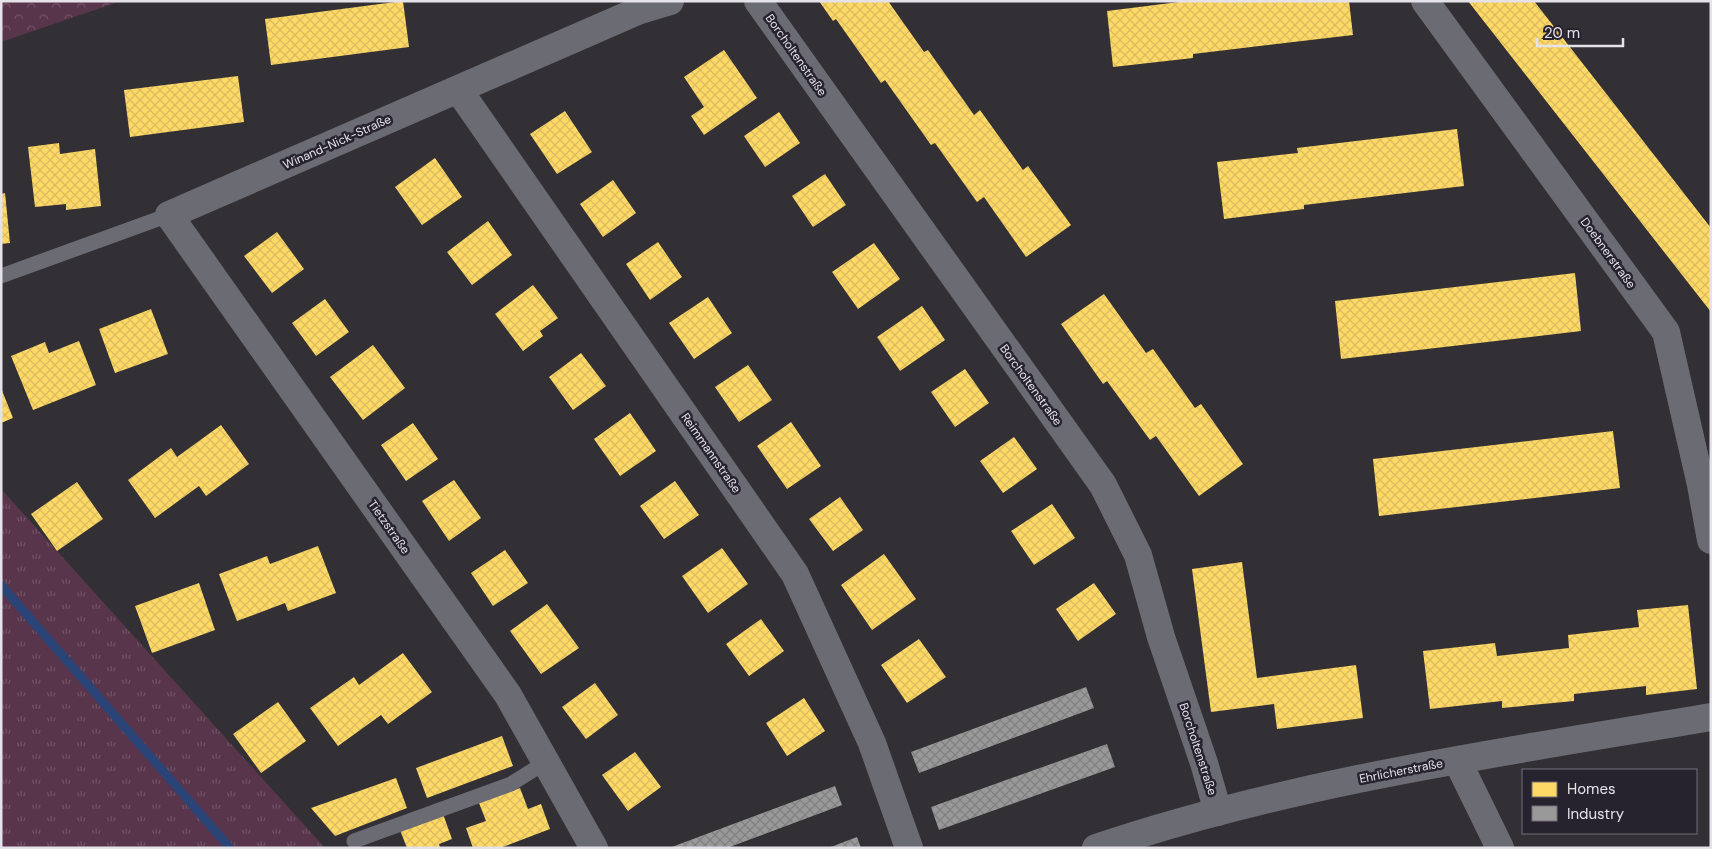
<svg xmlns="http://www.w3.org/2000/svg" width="1712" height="849" viewBox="0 0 1712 849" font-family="'DM Sans',sans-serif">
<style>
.grass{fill:url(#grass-tufts)}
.park{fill:url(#park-crowns)}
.homes{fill:url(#homes-cross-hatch)}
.industry{fill:url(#industry-cross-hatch)}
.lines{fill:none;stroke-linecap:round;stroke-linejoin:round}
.stream{stroke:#2b4477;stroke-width:9}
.lane{stroke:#6b6b74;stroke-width:15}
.street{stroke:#6b6b74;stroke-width:28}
.labels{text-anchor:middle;stroke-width:5;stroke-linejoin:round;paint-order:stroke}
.street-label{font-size:12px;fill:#e5e2ea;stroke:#27232e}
</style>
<defs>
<pattern id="grass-tufts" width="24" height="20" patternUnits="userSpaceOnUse" patternTransform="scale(1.25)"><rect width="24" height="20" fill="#59354b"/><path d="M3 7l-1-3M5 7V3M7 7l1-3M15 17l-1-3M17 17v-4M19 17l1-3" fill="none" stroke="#715265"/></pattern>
<pattern id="park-crowns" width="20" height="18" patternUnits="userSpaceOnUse" patternTransform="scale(1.25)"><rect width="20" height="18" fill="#59354b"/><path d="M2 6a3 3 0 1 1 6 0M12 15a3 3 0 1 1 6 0" fill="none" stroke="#715265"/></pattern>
<pattern id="homes-cross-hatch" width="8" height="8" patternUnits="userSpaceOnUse" patternTransform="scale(1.25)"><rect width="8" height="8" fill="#ffd966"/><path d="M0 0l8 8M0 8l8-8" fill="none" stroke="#dabb60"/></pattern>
<pattern id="industry-cross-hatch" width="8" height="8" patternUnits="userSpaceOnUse" patternTransform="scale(1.25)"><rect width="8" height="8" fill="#999"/><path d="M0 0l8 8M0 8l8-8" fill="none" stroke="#808080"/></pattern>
</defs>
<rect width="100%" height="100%" fill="#323035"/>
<path class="grass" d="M 1,489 L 325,848 L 1,848 Z"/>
<path class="park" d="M 1,1 L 121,1 L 1,42 Z"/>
<path class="homes" d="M 403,1 L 409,47 L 271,65 L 265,19 Z
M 819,1 L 888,1 L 924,52 L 928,50 L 974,115 L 980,110 L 1023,170 L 1028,166 L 1071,225 L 1026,257 L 984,197 L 977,202 L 935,143 L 931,145 L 885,80 L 881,83 L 836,19 L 833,21 Z
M 1187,1 L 1349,1 L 1353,35 L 1193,54 L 1193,58 L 1113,67 L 1107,11 Z
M 1468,1 L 1534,1 L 1711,228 L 1711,312 Z
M 724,50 L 757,98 L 704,135 L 691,116 L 704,107 L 684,77 Z
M 238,76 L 244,122 L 130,137 L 124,90 Z
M 565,111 L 592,152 L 557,174 L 530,134 Z
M 779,112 L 800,143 L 765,167 L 744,136 Z
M 1457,129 L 1464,186 L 1304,205 L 1304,209 L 1224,219 L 1217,162 L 1298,153 L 1297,148 Z
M 59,143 L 60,154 L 95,149 L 101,206 L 66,210 L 66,204 L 35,207 L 28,147 Z
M 435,158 L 462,197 L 422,225 L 395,187 Z
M 825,174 L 846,205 L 813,227 L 792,196 Z
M 613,180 L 636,213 L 603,237 L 580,204 Z
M 5,193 L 10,243 L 1,244 L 1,194 Z
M 488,221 L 512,255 L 472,285 L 447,252 Z
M 277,232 L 304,269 L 272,293 L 244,256 Z
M 658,242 L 682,277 L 650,300 L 626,264 Z
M 874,243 L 900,279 L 858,309 L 832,272 Z
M 1575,273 L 1581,331 L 1341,359 L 1335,301 Z
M 533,285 L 558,318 L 540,331 L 543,336 L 523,351 L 495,314 Z
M 1104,294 L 1146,353 L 1153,349 L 1195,408 L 1201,404 L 1243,464 L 1199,496 L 1156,436 L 1150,440 L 1107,381 L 1103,384 L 1061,324 Z
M 708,297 L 732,333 L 694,359 L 669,323 Z
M 325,299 L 349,332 L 316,356 L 292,323 Z
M 922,306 L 945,340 L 900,371 L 877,337 Z
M 151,309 L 168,354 L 115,373 L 99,329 Z
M 79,341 L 96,385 L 33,410 L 11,356 L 45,342 L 49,353 Z
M 373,345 L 405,388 L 363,420 L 330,377 Z
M 581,353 L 606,386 L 573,410 L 549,377 Z
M 748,365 L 772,400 L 739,422 L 715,387 Z
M 965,369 L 989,403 L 955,427 L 931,392 Z
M 1,388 L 13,418 L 1,423 Z
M 630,413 L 656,451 L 620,476 L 594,439 Z
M 791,422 L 821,466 L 787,489 L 757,446 Z
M 413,423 L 438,459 L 406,481 L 381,445 Z
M 221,425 L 249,464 L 206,496 L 199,486 L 155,518 L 128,480 L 171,448 L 177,457 Z
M 1613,431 L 1620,488 L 1379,516 L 1373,459 Z
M 1014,437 L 1037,469 L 1003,493 L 980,461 Z
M 454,480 L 481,518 L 449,541 L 422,501 Z
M 675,481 L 699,515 L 664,539 L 640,506 Z
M 77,482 L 103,519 L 57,551 L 31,514 Z
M 840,497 L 863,530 L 833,551 L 809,519 Z
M 1052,504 L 1075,538 L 1034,565 L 1011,531 Z
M 318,546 L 336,593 L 288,611 L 285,603 L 237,621 L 219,574 L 267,556 L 270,564 Z
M 722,548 L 748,584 L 708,613 L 682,576 Z
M 505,550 L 528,583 L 493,606 L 471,573 Z
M 884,554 L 916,599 L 872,630 L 841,585 Z
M 1242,562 L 1257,678 L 1356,665 L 1363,718 L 1277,729 L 1274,704 L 1211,712 L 1192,569 Z
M 199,583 L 215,630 L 152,653 L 135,606 Z
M 1094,583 L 1116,614 L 1078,641 L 1056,609 Z
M 547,604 L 579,648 L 541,674 L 510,631 Z
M 1688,605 L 1697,689 L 1646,695 L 1646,686 L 1574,694 L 1574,701 L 1502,708 L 1502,701 L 1430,709 L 1423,651 L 1495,643 L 1497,656 L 1569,648 L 1568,635 L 1639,627 L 1637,610 Z
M 761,619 L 784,651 L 749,676 L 726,644 Z
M 919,639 L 946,677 L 907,703 L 881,665 Z
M 403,653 L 432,692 L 388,724 L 381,715 L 338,746 L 310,708 L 354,677 L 359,685 Z
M 595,683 L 618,715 L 586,739 L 562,707 Z
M 804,698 L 825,731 L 787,756 L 766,723 Z
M 278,702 L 306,741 L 261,773 L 233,734 Z
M 502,736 L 513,766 L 427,798 L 416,768 Z
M 635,752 L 661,787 L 628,811 L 602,775 Z
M 396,778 L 407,808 L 335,836 L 311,808 Z
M 520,788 L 528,809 L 541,804 L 550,829 L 500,848 L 473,848 L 466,828 L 486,821 L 479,803 Z
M 443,814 L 452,839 L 439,844 L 440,848 L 407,848 L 400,830 Z"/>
<path class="industry" d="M 1086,687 L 1094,708 L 919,773 L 911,752 Z
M 1107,744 L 1115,767 L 939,830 L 931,807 Z
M 835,786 L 842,805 L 727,848 L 669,848 Z
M 857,837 L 861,848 L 828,848 Z"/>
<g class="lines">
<path class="stream" d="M 1,585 L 230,848"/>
<path class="lane" d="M 1,276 L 169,215
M 354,841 L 511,784 L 546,762"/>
<path class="street" d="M 758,1 L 1103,485 L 1138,555 L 1161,637 L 1204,763 L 1218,812
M 1425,1 L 1666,332 L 1701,485 L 1711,540
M 458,89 L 795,574 L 872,743 L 909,848
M 1457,760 L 1500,848
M 594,848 L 508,695 L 169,215 L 640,10 L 670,1
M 1096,848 C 1295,781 1504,752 1711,717"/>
</g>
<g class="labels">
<g class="street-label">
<text transform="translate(796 55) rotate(55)" y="4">Borcholtenstraße</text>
<text transform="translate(337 142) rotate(-24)" y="4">Winand-Nick-Straße</text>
<text transform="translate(1608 253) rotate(54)" y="4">Doebnerstraße</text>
<text transform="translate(1031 385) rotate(54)" y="4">Borcholtenstraße</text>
<text transform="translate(711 453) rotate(55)" y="4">Reimmannstraße</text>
<text transform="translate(389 527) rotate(55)" y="4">Tietzstraße</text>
<text transform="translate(1198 749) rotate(72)" y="4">Borcholtenstraße</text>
<text transform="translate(1401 771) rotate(-11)" y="4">Ehrlicherstraße</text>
</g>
</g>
<rect width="1712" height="849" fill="none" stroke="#e5e2ea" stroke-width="5"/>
<rect x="1522" y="769" width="175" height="65" fill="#27232e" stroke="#736f79"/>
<rect x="1532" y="782" width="25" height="15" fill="#ffd966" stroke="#736f79"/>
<text x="1567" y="794" font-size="15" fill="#e5e2ea">Homes</text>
<rect x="1532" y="806" width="25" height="15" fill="#999999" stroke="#736f79"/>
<text x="1567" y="819" font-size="15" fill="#e5e2ea">Industry</text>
<path d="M1537 38v8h86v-8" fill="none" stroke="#e5e2ea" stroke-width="2.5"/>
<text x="1544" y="38" font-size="15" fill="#e5e2ea" stroke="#27232e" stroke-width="4" paint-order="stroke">20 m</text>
</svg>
